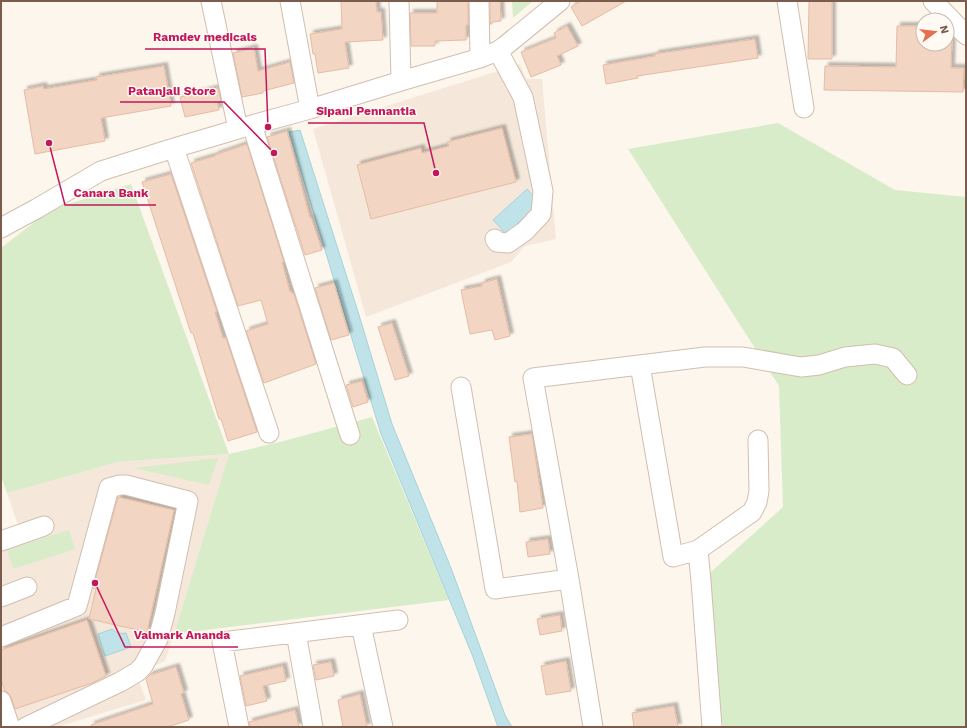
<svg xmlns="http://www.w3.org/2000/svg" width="967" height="728" viewBox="0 0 967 728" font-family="'Work Sans',sans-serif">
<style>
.residential{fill:#f5e8da}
.green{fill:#d8ecc9}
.water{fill:#bfe3e8;stroke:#a5d3da}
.building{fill:#f3d5c3;stroke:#e6bba3;filter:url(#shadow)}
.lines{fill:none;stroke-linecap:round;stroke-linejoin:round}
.minor-casing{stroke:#d1beb0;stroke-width:21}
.minor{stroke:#fff;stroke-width:19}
.leader{fill:none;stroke:#c2185b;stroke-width:1.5}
.callout-dot{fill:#c2185b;stroke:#fffaf3;stroke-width:1.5}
.callout-label{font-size:12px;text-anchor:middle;font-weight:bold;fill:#c2185b;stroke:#fffaf3;stroke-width:3;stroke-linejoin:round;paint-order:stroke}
</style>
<defs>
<filter id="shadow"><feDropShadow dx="3.5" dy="-3.5" stdDeviation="1" flood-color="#0004"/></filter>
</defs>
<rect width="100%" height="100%" fill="#fdf6ec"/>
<path class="residential" d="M 520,64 L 526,79 L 542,79 L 556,239 L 525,246 L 511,262 L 366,317 L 313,129 Z
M 229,454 L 174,634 L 165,661 L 136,674 L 146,700 L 57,727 L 1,727 L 1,532 L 18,525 L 7,493 L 118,462 Z"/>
<path class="green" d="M 512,1 L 533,1 L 513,18 Z
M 778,123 L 895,190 L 966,197 L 966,727 L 723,727 L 701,581 L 783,507 L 779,386 L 628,149 Z
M 131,184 L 229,454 L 280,442 L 372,417 L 449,600 L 174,634 L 229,454 L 118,462 L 7,493 L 1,476 L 1,248 L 50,210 Z
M 218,458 L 209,485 L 134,468 Z
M 69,530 L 75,549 L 13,569 L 7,550 Z"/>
<path class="water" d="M 300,130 L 359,315 L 392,424 L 451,568 L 505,715 L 512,727 L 498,727 L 473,657 L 381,434 L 289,132 Z
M 527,189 L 540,203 L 506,234 L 493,220 Z
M 112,629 C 117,633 120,634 126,633 L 131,647 L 105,656 L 98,634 Z"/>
<path class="building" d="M 341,1 L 376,1 L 377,12 L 381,12 L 383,40 L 345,42 L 349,68 L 318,73 L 315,54 L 313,54 L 310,34 L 342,29 Z
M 437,1 L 468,1 L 468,25 L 466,25 L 466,40 L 435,41 L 435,46 L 411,46 L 410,13 L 437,13 Z
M 490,1 L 500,1 L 501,21 L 492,22 L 492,24 L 490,24 Z
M 581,1 L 626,1 L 582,26 L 571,7 Z
M 809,1 L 832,1 L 832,59 L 808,59 Z
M 567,26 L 578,46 L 557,56 L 561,65 L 531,77 L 521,52 L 556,38 L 554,33 Z
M 897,26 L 923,26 L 923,44 L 947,44 L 947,31 L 952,36 L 951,68 L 964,68 L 963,92 L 824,90 L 825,66 L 896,67 Z
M 755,39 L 758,58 L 637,76 L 638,78 L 606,84 L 603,65 L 655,56 L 655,54 Z
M 254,48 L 258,71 L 290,62 L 294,83 L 263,91 L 263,93 L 242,97 L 233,53 Z
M 164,66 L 171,106 L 101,118 L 105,141 L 35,154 L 24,90 L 43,86 L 44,89 L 97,80 L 96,77 Z
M 218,88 L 221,101 L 217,102 L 219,110 L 185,117 L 180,97 Z
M 502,128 L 516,182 L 371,219 L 357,165 L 421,148 L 422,153 L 449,146 L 447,142 Z
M 287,131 L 310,218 L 311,217 L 322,250 L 305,255 L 267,137 Z
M 247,144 L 284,262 L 282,262 L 290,292 L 292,292 L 293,294 L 294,294 L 316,364 L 264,383 L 246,331 L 268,324 L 261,300 L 238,306 L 191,163 L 215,156 L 215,155 Z
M 171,174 L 217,312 L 215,312 L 223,338 L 226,338 L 257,432 L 228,441 L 221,419 L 219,419 L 193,333 L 191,333 L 142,182 Z
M 497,279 L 510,336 L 495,340 L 492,330 L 470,334 L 461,290 L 482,286 L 482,283 Z
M 334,283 L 349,335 L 331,340 L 315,288 Z
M 392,323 L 409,376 L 395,380 L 378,327 Z
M 362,381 L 368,402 L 353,407 L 346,385 Z
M 532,434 L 543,508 L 520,512 L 517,481 L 515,482 L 509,437 Z
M 118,497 L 174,510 L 147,632 L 89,619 L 96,589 L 93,588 Z
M 548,539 L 550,554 L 528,557 L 526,542 Z
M 560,615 L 562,631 L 540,635 L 537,619 Z
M 87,620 L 106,676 L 92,683 L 15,709 L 11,697 L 8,693 L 5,691 L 1,679 L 1,650 Z
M 566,661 L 571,691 L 546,695 L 541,666 Z
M 331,662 L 334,676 L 316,680 L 313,665 Z
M 283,666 L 286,681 L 263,686 L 267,701 L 246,706 L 240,676 Z
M 176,667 L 184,693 L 181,694 L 189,720 L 167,727 L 91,727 L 91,725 L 153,704 L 146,679 L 150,675 Z
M 360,694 L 367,727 L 343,727 L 338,700 Z
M 674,706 L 678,727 L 634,727 L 632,713 Z
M 295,710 L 299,727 L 250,727 L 249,722 Z"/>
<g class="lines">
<defs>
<path id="minor" d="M 211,1 L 238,129
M 290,1 L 310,109
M 399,1 L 401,81
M 479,1 L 480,58
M 787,1 L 804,108
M 933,1 L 966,35
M 252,125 L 350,435
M 174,148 L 269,433
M 1,228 L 36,209 L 101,171 L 174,148 L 252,125 L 310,109 L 401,81 L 480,58 L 498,51 L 505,46 L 560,1
M 495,239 L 497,242 L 508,243 L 525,231 L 541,214 L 543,191 L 523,97 L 498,51
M 640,365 L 673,557 L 698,550 L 752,512 L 757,502 L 759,491 L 758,440
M 461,387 L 495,589 L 569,579
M 1,541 L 44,526
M 698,550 L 701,581 L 712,727
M 1,597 L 27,587
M 361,625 L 383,727
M 296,633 L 313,727
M 1,637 L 77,606 L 109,488 L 120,485 L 126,485 L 188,501 L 165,613 L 158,639 L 143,666 L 137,672 L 120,682 L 26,727
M 1,701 L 10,727
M 239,727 L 222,642 L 398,620
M 593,727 L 569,579 L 533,378 L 705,357 L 743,357 L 801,367 L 819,365 L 845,357 L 875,354 L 893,358 L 907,375"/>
</defs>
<use href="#minor" class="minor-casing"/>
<use href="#minor" class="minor"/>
</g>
<path class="leader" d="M268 127L265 49H145M274 153L224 102H120M436 173L424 123H308M49 143L65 205H156M95 583L125 647H238"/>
<g class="callout-dot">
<circle cx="268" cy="127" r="4"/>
<circle cx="274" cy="153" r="4"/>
<circle cx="436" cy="173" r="4"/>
<circle cx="49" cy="143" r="4"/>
<circle cx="95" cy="583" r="4"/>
</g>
<g class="callout-label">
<text x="205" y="41">Ramdev medicals</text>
<text x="172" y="95">Patanjali Store</text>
<text x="366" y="115">Sipani Pennantia</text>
<text x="111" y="197">Canara Bank</text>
<text x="182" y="639">Valmark Ananda</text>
</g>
<rect width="967" height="728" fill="none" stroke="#7a5c4d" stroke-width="4"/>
<g transform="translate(935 32) rotate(75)"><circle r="19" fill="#fffaf3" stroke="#cabbb1"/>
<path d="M0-3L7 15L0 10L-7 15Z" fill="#e76f51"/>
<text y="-6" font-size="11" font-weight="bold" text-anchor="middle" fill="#7a5c4d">N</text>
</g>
</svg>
